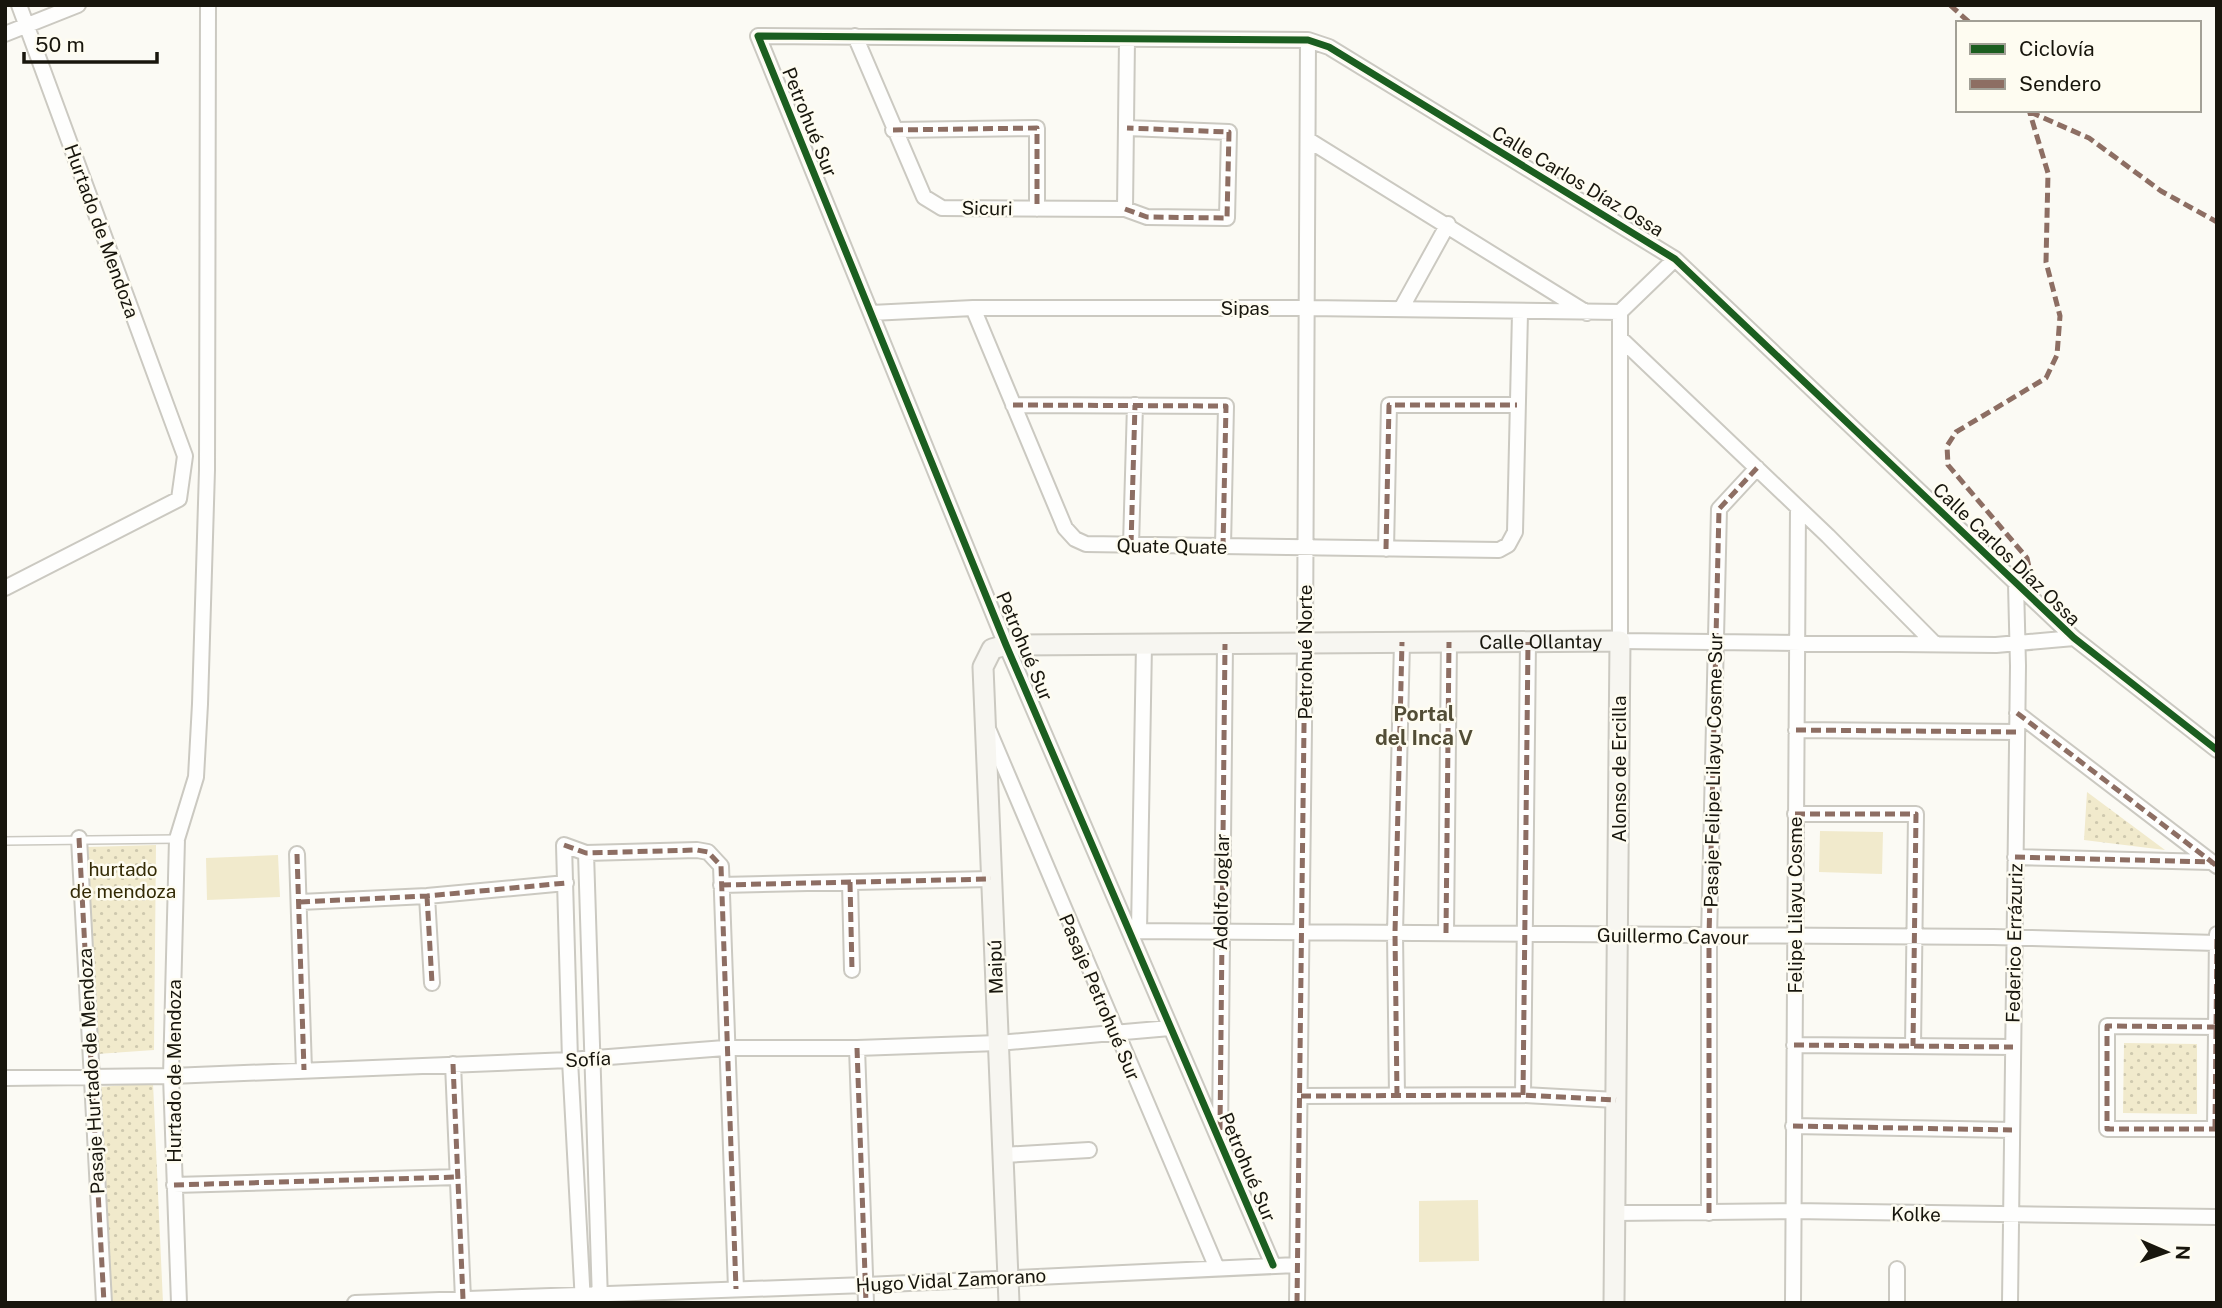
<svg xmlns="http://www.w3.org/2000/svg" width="2222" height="1308" viewBox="0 0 2222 1308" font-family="'Public Sans',sans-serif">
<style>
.green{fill:#f1eacc}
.park{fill:url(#park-dots)}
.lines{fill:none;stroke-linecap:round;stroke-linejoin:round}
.lane-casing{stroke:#cbc9c1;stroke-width:10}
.street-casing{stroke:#cbc9c1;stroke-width:18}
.secondary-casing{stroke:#cbc9c1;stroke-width:23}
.lane{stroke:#fefefd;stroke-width:7}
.street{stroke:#fefefd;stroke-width:14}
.secondary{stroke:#f7f6f1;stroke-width:19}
.quiet{stroke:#8d6e63;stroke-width:5;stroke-dasharray:10 5;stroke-linecap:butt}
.cycleway-casing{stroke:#fefcf1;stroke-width:11}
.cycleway{stroke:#1b5e20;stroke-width:7}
.labels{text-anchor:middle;stroke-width:5;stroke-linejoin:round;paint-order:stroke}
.street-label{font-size:19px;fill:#18160d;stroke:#fefcf1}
.park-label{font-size:19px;fill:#332a05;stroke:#fefcf1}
.neighbourhood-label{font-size:21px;font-weight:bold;fill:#524d36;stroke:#fefcf1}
</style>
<defs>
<pattern id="park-dots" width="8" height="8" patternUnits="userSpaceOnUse" patternTransform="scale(1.75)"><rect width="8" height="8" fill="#f1eacc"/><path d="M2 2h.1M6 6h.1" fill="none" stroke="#cec8ae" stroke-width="1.8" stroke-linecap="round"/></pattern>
</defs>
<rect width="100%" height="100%" fill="#fbfaf4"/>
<path class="green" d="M 1820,831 L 1883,832 L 1882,874 L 1819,872 Z
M 278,855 L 280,897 L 207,900 L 206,858 Z
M 1478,1200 L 1479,1261 L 1419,1262 L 1419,1201 Z"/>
<path class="park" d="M 2087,792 L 2165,850 L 2084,840 Z
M 156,845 L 154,1050 L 97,1054 L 88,847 Z
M 2124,1043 L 2197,1044 L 2197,1114 L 2123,1113 Z
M 153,1083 L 163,1303 L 109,1303 L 99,1087 Z"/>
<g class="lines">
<defs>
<path id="lane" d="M 5,841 L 177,839"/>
<path id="street" d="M 5,34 L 78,5
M 855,36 L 924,197 L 942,208 L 1125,209 L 1147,217 L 1227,218 L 1229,132 L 1127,128
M 893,130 L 1037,128 L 1037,209
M 1310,141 L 1587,313
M 1125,209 L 1127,39
M 1675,259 L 1620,312 L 1620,641 L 1996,645 L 2074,638
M 973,308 L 1065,528 L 1075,539 L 1086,544 L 1499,550 L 1508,545 L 1515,532 L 1520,313
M 1401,309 L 1448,224
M 871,313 L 973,308 L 1307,308 L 1620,312
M 1620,338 L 1828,536 L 1934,643
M 1013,405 L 1226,406 L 1223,546
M 1131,545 L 1135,405
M 1386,549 L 1389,405 L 1517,405
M 5,588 L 179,499 L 185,456 L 19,5
M 2017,713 L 2217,866
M 1796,730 L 2016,732
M 989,731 L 1216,1266
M 1795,814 L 1916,814 L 1913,1046
M 79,838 L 104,1303
M 586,853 L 600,1301
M 297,854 L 304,1070
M 2015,857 L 2212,862
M 850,882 L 852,970
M 721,885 L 991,879
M 427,896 L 432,983
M 300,902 L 427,896 L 566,883
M 1130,931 L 1993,937 L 2217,943
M 1139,931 L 1144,644
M 1446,933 L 1449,642
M 2217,1027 L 2107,1026 L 2107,1129 L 2217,1129
M 1794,1045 L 2013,1047
M 857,1048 L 866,1303
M 453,1064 L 463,1299
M 5,1078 L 171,1076 L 570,1060 L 725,1048 L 857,1048 L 998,1043 L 1170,1028
M 1523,1095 L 1528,642
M 1301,1096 L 1523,1095 L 1616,1100
M 1397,1096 L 1395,933 L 1402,642
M 1793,1126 L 2012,1130
M 2215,1129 L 2217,934
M 1220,1136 L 1225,644
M 1003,1155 L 1089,1150
M 174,1185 L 458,1177
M 1614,1213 L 1793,1211 L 2217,1217
M 1709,1213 L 1709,937 L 1719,509 L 1757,468
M 1273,1265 L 1006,645 L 758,36 L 1308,40 L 1329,47 L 1675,259 L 2074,638 L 2217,750
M 1897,1269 L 1897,1303
M 179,1303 L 171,1076 L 177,839 L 196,777 L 200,704 L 207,470 L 208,5
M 355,1303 L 866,1285 L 1296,1265
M 583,1303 L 570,1060 L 564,845 L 586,853 L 697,850 L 708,852 L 721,866 L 736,1289
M 1297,1303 L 1305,643 L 1308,40
M 1793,1303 L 1798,508
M 2010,1303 L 2018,666 L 2016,584"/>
<g id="secondary">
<path id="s1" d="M 1009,1303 L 983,667 L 992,649 L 1006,645 L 1620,641 L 1614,1303"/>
</g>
</defs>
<use href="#lane" class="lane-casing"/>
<use href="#street" class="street-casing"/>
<use href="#secondary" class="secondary-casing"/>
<use href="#lane" class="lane"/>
<use href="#street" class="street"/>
<use href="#secondary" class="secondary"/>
<path class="quiet" d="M 1950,5 L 1970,23
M 2030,112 L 2089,138 L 2161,191 L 2217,222
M 893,130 L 1037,128 L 1037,209
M 1125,209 L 1147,217 L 1227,218 L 1229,132 L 1127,128
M 1013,405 L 1226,406 L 1223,546
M 1131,545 L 1135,405
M 1386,549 L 1389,405 L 1517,405
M 2028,595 L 2031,576 L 2027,558 L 1948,465 L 1947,446 L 1956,432 L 2046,378 L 2057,355 L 2060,316 L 2046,262 L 2048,173 L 2029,110
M 2017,713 L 2217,866
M 1796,730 L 2016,732
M 1795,814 L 1916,814 L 1913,1046
M 79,838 L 104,1303
M 564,845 L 586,853 L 697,850 L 708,852 L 721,866 L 736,1289
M 297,854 L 304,1070
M 2015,857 L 2212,862
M 850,882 L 852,970
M 721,885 L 991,879
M 427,896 L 432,983
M 300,902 L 427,896 L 566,883
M 1446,933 L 1449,642
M 2217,1027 L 2107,1026 L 2107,1129 L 2217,1129
M 1794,1045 L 2013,1047
M 857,1048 L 866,1303
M 453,1064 L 463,1299
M 1523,1095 L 1528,642
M 1301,1096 L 1523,1095 L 1616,1100
M 1397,1096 L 1395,933 L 1402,642
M 1793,1126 L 2012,1130
M 2215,1129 L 2217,934
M 1220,1130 L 1225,644
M 174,1185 L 458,1177
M 1709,1213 L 1709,937 L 1719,509 L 1757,468
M 1297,1303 L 1305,643"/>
<defs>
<path id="cycleway" d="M 1273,1265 L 1006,645 L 758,36 L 1308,40 L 1329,47 L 1675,259 L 2074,638 L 2217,750"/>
</defs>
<use href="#cycleway" class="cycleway-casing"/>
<use href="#cycleway" class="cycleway"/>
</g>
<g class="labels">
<g class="street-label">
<text transform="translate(810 122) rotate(68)" y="7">Petrohué Sur</text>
<text transform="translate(1578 181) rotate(31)" y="7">Calle Carlos Díaz Ossa</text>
<text transform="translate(987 208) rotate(1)" y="7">Sicuri</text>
<text transform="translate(102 231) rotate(70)" y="7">Hurtado de Mendoza</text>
<text x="1245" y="315">Sipas</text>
<text transform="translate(1172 546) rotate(1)" y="7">Quate Quate</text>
<text transform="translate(2007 554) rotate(44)" y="7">Calle Carlos Díaz Ossa</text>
<text dy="7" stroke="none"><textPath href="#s1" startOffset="1206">Calle Ollantay</textPath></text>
<text transform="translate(1025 646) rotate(67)" y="7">Petrohué Sur</text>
<text transform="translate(1305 652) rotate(-90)" y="7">Petrohué Norte</text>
<text transform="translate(1619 769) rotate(-90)" y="7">Alonso de Ercilla</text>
<text transform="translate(1713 770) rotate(-89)" y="7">Pasaje Felipe Lilayu Cosme Sur</text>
<text transform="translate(1221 892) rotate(-89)" y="7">Adolfo Joglar</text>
<text transform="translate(1795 905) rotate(-90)" y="7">Felipe Lilayu Cosme</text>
<text transform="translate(1673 936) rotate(1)" y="7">Guillermo Cavour</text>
<text transform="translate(2014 943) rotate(-89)" y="7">Federico Errázuriz</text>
<text transform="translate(995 967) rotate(-92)" y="7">Maipú</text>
<text transform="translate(1100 997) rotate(67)" y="7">Pasaje Petrohué Sur</text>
<text transform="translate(588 1059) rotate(-3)" y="7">Sofía</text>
<text transform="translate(91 1071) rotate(-93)" y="7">Pasaje Hurtado de Mendoza</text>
<text transform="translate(174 1071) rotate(-90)" y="7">Hurtado de Mendoza</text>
<text transform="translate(1248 1167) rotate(67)" y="7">Petrohué Sur</text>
<text transform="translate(1916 1214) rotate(1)" y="7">Kolke</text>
<text transform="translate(951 1280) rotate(-3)" y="7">Hugo Vidal Zamorano</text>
</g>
<g class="park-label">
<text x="123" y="876">hurtado<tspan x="123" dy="22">de mendoza</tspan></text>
</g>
<g class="neighbourhood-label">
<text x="1424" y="721">Portal<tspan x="1424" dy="24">del Inca V</tspan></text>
</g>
</g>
<rect width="2222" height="1308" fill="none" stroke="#18160d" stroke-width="14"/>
<rect x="1956" y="21" width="245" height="91" fill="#fefcf1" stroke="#a2a096" stroke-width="2"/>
<rect x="1970" y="44" width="35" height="10" fill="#1b5e20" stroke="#a2a096" stroke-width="2"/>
<text x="2019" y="56" font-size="21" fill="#18160d">Ciclovía</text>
<rect x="1970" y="79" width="35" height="10" fill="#8d6e63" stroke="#a2a096" stroke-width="2"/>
<text x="2019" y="91" font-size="21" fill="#18160d">Sendero</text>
<g transform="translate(2166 1252) rotate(92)" stroke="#fefcf1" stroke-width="5" paint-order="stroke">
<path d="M0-5L12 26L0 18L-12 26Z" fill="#18160d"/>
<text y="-10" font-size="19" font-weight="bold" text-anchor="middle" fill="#18160d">N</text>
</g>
<path d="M24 52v10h133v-10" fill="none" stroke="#18160d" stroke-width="3.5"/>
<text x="35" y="52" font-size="21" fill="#18160d" stroke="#fefcf1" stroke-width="5" paint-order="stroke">50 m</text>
</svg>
